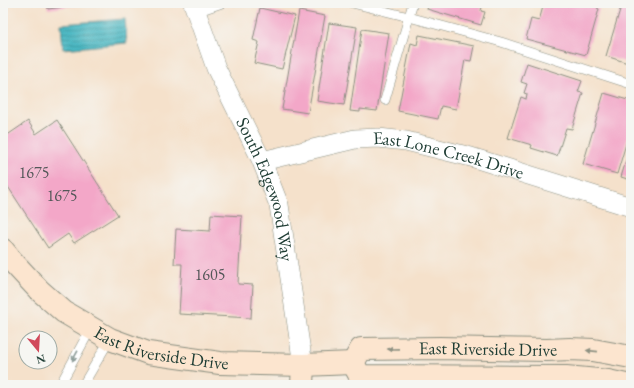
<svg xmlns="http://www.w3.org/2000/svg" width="634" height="388" viewBox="0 0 634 388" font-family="'EB Garamond',serif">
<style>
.water{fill:url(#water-rules);stroke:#347a7b}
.building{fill:#f3a7c8}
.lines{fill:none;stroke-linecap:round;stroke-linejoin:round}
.lane-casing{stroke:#8a8f80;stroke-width:10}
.street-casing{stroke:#8a8f80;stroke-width:20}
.secondary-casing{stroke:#8a8f80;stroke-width:24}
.lane{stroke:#fff;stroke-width:9}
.street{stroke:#fff;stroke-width:19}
.secondary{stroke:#fce5cf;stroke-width:22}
.oneway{fill:#8e9182}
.oneway2{fill:#8f9e9a}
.labels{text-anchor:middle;stroke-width:3;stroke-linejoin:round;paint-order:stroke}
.number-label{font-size:16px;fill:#545859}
.street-label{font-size:18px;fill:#1f3d34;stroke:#f6f6f2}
</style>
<defs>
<pattern id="water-rules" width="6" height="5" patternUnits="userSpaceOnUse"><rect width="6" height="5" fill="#49b7c2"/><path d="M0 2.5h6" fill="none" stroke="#3c969e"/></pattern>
</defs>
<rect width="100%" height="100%" fill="#f6f6f2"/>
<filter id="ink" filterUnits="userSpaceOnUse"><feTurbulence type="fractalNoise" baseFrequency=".025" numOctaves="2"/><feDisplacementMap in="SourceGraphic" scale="8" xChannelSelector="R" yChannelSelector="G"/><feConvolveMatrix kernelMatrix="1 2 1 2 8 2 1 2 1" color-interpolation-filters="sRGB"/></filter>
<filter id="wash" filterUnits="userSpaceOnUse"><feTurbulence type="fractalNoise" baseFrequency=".012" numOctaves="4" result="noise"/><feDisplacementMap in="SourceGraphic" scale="16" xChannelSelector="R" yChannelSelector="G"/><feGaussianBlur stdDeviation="0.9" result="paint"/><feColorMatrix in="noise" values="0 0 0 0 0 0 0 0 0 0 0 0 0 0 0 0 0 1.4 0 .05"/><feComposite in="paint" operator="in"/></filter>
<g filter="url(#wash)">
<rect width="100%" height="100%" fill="#f5e1cb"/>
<path class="water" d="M 125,19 L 127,43 L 63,49 L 61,24 Z"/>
<g id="blocks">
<path class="building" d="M 47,3 L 85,3 L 86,4 L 48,9 Z
M 425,3 L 483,3 L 481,11 L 485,12 L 481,25 L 427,9 L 429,4 Z
M 544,3 L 598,3 L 597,8 L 599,9 L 586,55 L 526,39 L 531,19 L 539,21 Z
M 622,3 L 631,3 L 631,64 L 606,56 Z
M 260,8 L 295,16 L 282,69 L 254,63 L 259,42 L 253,40 Z
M 299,11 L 325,16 L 308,113 L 282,109 Z
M 329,23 L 357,27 L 344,105 L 317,101 Z
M 362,29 L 389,33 L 377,111 L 360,109 L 360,112 L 350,111 Z
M 419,35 L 474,46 L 471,61 L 465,60 L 456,109 L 441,106 L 438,119 L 398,111 L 411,43 L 417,45 Z
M 527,63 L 582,81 L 578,92 L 583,93 L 572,129 L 566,128 L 557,156 L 531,148 L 532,145 L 508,138 L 521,97 L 526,99 L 527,94 L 524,93 L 527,84 L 521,82 Z
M 604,93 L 631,101 L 631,127 L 617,174 L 583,164 Z
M 57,120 L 118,215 L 74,243 L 68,234 L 48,248 L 3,179 L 3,138 L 28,121 L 36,134 Z
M 631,145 L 631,180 L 621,177 Z
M 211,214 L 242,216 L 238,284 L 253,285 L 251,318 L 179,314 L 182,264 L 174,264 L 176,229 L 210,231 Z"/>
</g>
</g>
<g filter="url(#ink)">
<use href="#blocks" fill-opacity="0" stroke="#8a8f80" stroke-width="1"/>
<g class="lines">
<defs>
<path id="lane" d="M 352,3 L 409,17 L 501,42 L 631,84
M 196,12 L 222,3
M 385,100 L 413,3
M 60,385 L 91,328
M 83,385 L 110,339"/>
<g id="street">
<path id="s1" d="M 193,3 L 216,68 L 261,159 L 279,205 L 303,365"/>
<path id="s2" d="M 262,161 L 355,139 L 378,138 L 406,141 L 471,157 L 631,207"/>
</g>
<g id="secondary">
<path id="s3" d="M 3,250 L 12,261 L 39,290 L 64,312 L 110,339 L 148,353 L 220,363 L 303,365 L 353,363"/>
<path id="s4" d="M 353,363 L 361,349 L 440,348 L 547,350 L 570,349 L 593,350 L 631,357"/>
<path d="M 353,363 L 360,376 L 566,377 L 608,381 L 626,385"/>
<path d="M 302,385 L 303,365"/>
</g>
</defs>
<use href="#lane" class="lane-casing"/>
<use href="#street" class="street-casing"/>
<use href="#secondary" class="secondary-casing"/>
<use href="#lane" class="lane"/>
<use href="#street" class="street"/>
<use href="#secondary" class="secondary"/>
</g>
<defs><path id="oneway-solid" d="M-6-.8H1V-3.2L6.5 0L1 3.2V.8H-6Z"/></defs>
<g class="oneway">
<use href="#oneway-solid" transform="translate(393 349) rotate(179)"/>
<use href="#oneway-solid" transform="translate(592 351) rotate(-174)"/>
</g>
<use class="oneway2" href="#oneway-solid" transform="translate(75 356) rotate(119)"/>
</g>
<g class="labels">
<g class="number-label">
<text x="34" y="178">1675</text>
<text x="62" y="201">1675</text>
<text x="210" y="280">1605</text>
</g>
<g class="street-label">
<text dy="6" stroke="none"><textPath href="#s2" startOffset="191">East Lone Creek Drive</textPath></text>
<text dy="6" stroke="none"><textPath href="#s1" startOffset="201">South Edgewood Way</textPath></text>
<text dy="6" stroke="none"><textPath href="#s3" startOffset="193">East Riverside Drive</textPath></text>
<text dy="6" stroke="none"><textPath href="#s4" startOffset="143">East Riverside Drive</textPath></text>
</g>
</g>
<rect width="634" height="388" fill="none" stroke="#f6f6f2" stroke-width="16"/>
<g transform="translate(38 350) rotate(162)"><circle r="19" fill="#f6f6f2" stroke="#a0aca6"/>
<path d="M0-3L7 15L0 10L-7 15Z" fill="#d1495b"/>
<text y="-6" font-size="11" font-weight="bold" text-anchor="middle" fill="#1f3d34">N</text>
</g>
</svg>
